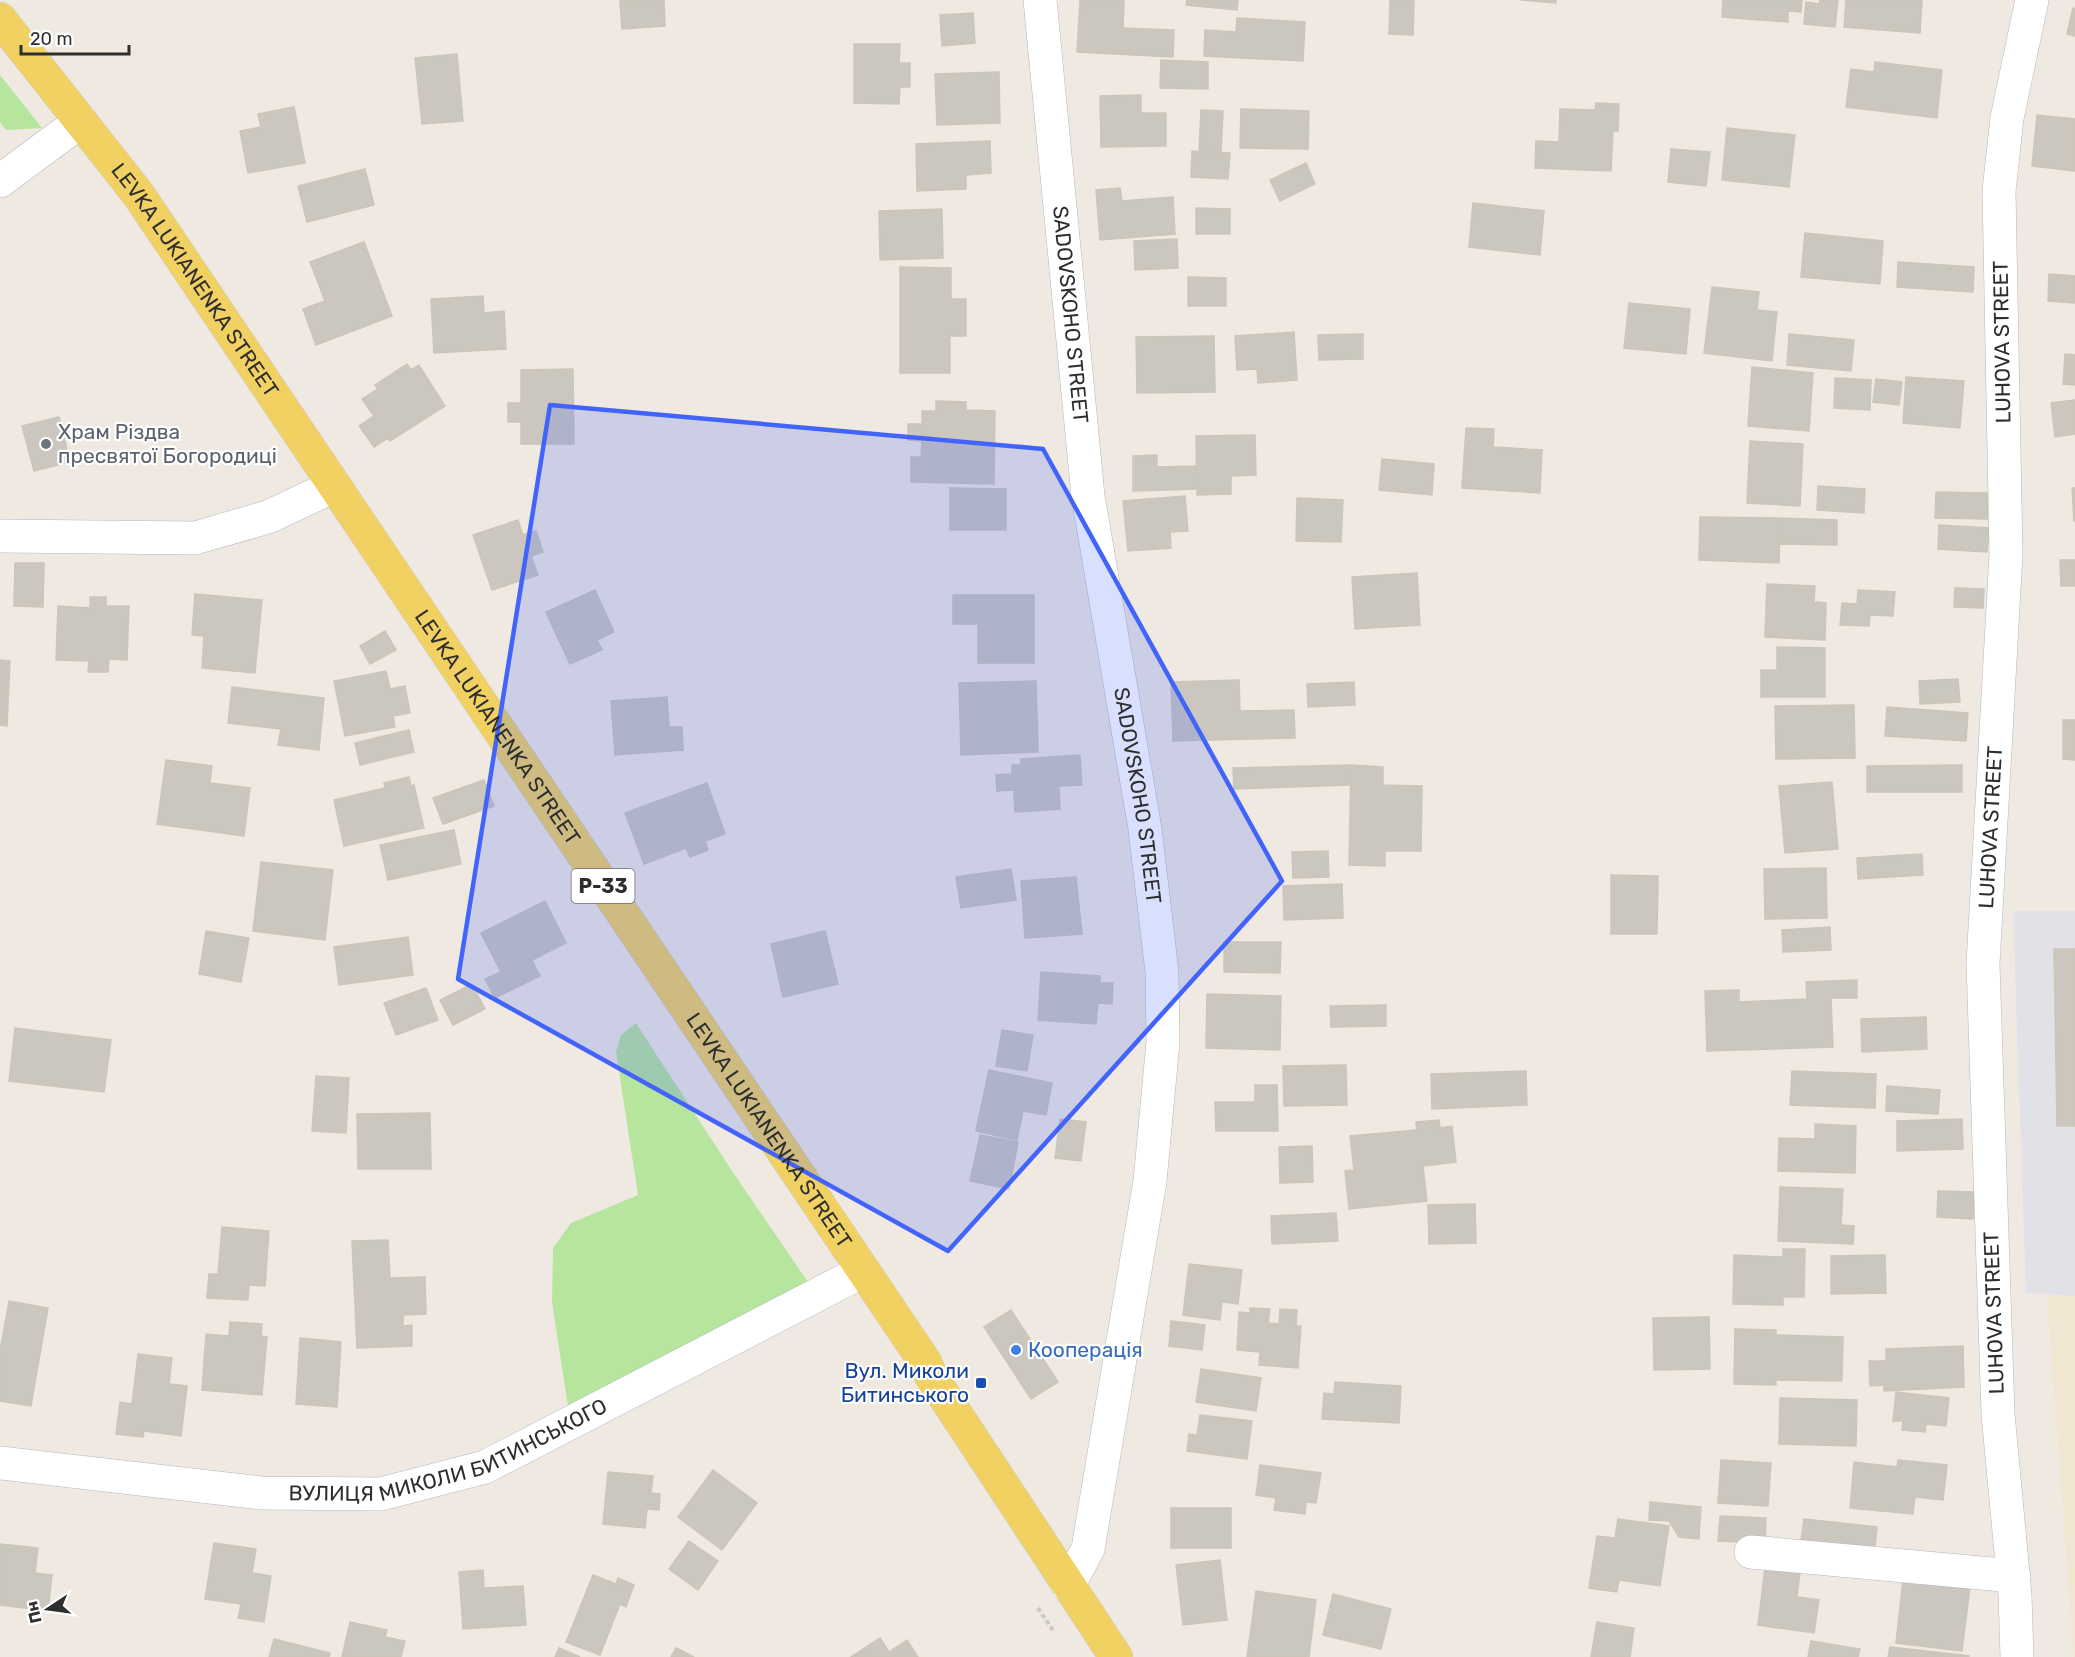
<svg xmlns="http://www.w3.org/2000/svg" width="2075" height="1657" viewBox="0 0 2075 1657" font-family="Rubik,sans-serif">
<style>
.industrial{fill:#e3e1e8}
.education{fill:#f0e6d1}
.green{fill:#b6e59e}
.building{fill:#cbc7bf;stroke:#cbc5ba;stroke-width:1.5}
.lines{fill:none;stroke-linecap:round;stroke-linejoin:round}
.minor-casing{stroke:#b4b7c1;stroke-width:34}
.major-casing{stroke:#c9c9c9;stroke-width:34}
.path{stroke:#c9c9c9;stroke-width:4;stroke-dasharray:4.5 3;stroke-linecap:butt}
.minor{stroke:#fff;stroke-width:33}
.major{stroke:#f2d163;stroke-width:33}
.marked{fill:#4264fb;fill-opacity:0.2;stroke:#4264fb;stroke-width:4.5;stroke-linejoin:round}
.worship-dot{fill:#6b7280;stroke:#fff;stroke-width:2}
.shop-dot{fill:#3f7fe0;stroke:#fff;stroke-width:2}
.transit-dot{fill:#1a4fb4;stroke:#fff;stroke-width:2}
.labels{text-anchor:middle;stroke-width:4.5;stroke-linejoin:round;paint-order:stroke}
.shield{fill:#fff;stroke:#6d6d6d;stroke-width:1.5}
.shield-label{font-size:20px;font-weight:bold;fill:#2e2e2e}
.street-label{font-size:21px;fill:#2e2e2e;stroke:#fff}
.worship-label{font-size:21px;fill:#5b616d;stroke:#fff;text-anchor:start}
.shop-label{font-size:21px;fill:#366cbe;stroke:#fff;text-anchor:start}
.transit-label{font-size:21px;fill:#164399;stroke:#fff;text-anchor:end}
</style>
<rect width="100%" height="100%" fill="#efe9e1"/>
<path class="industrial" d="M 2013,911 L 2075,911 L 2075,1296 L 2026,1293 Z"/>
<path class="education" d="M 2047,1295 L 2075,1296 L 2075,1657 L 2074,1657 Z"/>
<path class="green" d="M 0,75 L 42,128 L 6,130 L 0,122 Z
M 636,1023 L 730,1168 L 812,1288 L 569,1413 L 552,1302 L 553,1248 L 571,1223 L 638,1195 L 616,1052 L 621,1035 Z"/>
<path class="building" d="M 664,0 L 665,26 L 622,29 L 620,1 Z
M 1080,0 L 1124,0 L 1123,28 L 1174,30 L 1173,57 L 1077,52 Z
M 1187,0 L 1238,0 L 1237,10 L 1186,5 Z
M 1390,0 L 1414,0 L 1413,35 L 1389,34 Z
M 1521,0 L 1556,0 L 1556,3 Z
M 1723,0 L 1802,0 L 1801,12 L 1788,11 L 1788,22 L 1722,17 Z
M 1820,0 L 1838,0 L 1835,27 L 1804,24 L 1806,2 L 1819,4 Z
M 1846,0 L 1922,0 L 1920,33 L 1844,27 Z
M 2073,8 L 2075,9 L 2075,36 L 2067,34 Z
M 973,13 L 975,43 L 942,46 L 940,15 Z
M 1237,18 L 1305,22 L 1303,61 L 1204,56 L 1205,30 L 1236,32 Z
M 854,44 L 900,44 L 899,63 L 910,63 L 910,87 L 900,87 L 899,104 L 854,103 Z
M 457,54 L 463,121 L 422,124 L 415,58 Z
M 1161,60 L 1208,62 L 1208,89 L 1160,88 Z
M 1875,62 L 1942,70 L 1937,118 L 1846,107 L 1851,69 L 1874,72 Z
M 999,72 L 1000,123 L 937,125 L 935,74 Z
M 1141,95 L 1141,113 L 1166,113 L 1166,146 L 1101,147 L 1100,96 Z
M 1596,103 L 1619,104 L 1618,131 L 1613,131 L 1611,171 L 1535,168 L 1536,141 L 1559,142 L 1560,109 L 1595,110 Z
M 294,107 L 305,163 L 248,173 L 240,131 L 261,127 L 258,114 Z
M 1241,109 L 1309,111 L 1308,149 L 1240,148 Z
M 1201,110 L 1223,111 L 1221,152 L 1199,152 Z
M 2037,115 L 2075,119 L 2075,171 L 2032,166 Z
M 1727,128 L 1795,135 L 1789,187 L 1722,180 Z
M 990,141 L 991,173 L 966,175 L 966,189 L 917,191 L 916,144 Z
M 1671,149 L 1710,152 L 1706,186 L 1668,182 Z
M 1192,151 L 1230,153 L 1228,179 L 1191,177 Z
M 1306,163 L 1315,184 L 1280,201 L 1270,180 Z
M 365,169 L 374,205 L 307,222 L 298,186 Z
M 1120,188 L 1122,201 L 1173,197 L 1175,234 L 1100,240 L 1096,190 Z
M 1473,203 L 1544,211 L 1540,255 L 1469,247 Z
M 1196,208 L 1230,209 L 1230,234 L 1196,234 Z
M 942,209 L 943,258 L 880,260 L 879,211 Z
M 1805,233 L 1883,241 L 1880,284 L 1801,277 Z
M 1177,239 L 1178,268 L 1135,270 L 1134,241 Z
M 364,242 L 392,316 L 316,345 L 303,309 L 325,301 L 310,262 Z
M 1898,262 L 1974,267 L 1973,292 L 1897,287 Z
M 900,267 L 951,268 L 951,299 L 966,299 L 966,336 L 950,336 L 950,373 L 900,373 Z
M 2049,274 L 2075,276 L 2075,303 L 2048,301 Z
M 1188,277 L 1226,278 L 1226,306 L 1188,306 Z
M 1712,287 L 1759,292 L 1757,310 L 1777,312 L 1772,361 L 1704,353 Z
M 483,296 L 484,313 L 504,311 L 506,349 L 434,353 L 431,299 Z
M 1629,303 L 1690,309 L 1686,354 L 1624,348 Z
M 1294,332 L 1297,380 L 1258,383 L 1257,369 L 1237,370 L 1235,336 Z
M 1363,334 L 1363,359 L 1319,360 L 1318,335 Z
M 1789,334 L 1854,340 L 1851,371 L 1787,365 Z
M 1214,336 L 1215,392 L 1137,393 L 1136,337 Z
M 2065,354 L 2075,355 L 2075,385 L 2063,384 Z
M 407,364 L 411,370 L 419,365 L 445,406 L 390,441 L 388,438 L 374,447 L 359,426 L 374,416 L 362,399 L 378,389 L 375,385 Z
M 1752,367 L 1813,373 L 1809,431 L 1748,426 Z
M 573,369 L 574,444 L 521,444 L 521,422 L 508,422 L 508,403 L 521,403 L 521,370 Z
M 1906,377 L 1964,381 L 1960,428 L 1903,423 Z
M 1835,378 L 1871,380 L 1870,410 L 1834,408 Z
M 1876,379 L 1902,382 L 1899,405 L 1873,402 Z
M 2075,400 L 2075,434 L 2055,437 L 2051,403 Z
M 936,401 L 966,402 L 966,410 L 995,411 L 994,484 L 911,482 L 911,457 L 921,457 L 922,441 L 908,440 L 908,424 L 922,424 L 922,411 L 936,411 Z
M 59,417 L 70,462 L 34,471 L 22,426 Z
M 1466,428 L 1494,429 L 1493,447 L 1542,450 L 1540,493 L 1462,488 Z
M 1255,435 L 1256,475 L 1231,476 L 1231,494 L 1197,495 L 1196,436 Z
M 1750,441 L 1803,444 L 1800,506 L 1747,503 Z
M 1157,455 L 1157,467 L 1197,466 L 1197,489 L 1133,491 L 1133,456 Z
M 1382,459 L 1434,464 L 1432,495 L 1379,490 Z
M 1818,486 L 1865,489 L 1864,513 L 1817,510 Z
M 950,488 L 1006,489 L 1006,530 L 950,530 Z
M 2072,488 L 2075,488 L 2075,521 L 2074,521 Z
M 1936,492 L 1988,493 L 1987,519 L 1935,518 Z
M 1185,496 L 1188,531 L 1170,532 L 1171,548 L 1128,551 L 1123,501 Z
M 1297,498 L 1343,500 L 1341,542 L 1296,541 Z
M 1700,517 L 1780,518 L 1779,563 L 1699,560 Z
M 1780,518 L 1837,520 L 1837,545 L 1780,544 Z
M 518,520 L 523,535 L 536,531 L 543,552 L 531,556 L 538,575 L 492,590 L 473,535 Z
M 1939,525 L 1989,528 L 1987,552 L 1938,549 Z
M 2060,560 L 2075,560 L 2075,586 L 2061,586 Z
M 15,563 L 44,563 L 43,607 L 14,606 Z
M 1417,573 L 1420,625 L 1355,629 L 1352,577 Z
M 1767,584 L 1815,586 L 1814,602 L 1826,603 L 1825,640 L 1765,637 Z
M 1955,588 L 1984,589 L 1983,608 L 1954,607 Z
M 595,590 L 614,632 L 597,640 L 602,650 L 570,664 L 546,612 Z
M 1858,590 L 1895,592 L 1893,616 L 1870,615 L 1869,626 L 1840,625 L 1842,603 L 1857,604 Z
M 195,594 L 262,600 L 255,673 L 202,668 L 204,636 L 192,635 Z
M 953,595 L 1034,595 L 1034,663 L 978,663 L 978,624 L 953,624 Z
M 90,597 L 106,597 L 106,606 L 129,606 L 127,660 L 109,659 L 108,672 L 88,672 L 89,661 L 56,660 L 58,606 L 90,608 Z
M 385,631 L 396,650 L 370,664 L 360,646 Z
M 1777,647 L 1825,648 L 1825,697 L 1761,697 L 1761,670 L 1777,670 Z
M 0,660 L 10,661 L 7,726 L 0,725 Z
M 386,671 L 390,689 L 405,686 L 410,713 L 393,716 L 395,727 L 345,736 L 334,681 Z
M 1958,679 L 1960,702 L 1920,704 L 1919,681 Z
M 1239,680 L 1240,711 L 1294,710 L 1295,738 L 1173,741 L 1171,682 Z
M 1036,681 L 1038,752 L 961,755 L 959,683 Z
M 1354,682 L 1355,705 L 1308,707 L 1307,684 Z
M 232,687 L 324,698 L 319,750 L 278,745 L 281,729 L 228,723 Z
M 667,697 L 669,727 L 682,727 L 683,750 L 615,755 L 611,701 Z
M 1854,705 L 1855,758 L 1776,759 L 1775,706 Z
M 1887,707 L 1968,713 L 1966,741 L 1885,736 Z
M 2063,720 L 2075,720 L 2075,760 L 2063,759 Z
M 409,730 L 414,752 L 360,765 L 355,743 Z
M 1080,755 L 1082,785 L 1059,786 L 1060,809 L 1015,812 L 1014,790 L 997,791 L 996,775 L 1012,774 L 1012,765 L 1021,765 L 1021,759 Z
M 166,760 L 212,766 L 210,783 L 250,788 L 244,836 L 157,824 Z
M 1351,765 L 1383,767 L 1383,785 L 1422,786 L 1421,851 L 1385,851 L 1385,866 L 1349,865 Z
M 1351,765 L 1351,785 L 1234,789 L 1233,768 Z
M 1962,765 L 1962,792 L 1867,792 L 1867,766 Z
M 409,777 L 411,786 L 414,785 L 424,828 L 344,846 L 334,800 L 385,788 L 384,783 Z
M 484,780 L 494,806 L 443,824 L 433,798 Z
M 1832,782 L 1838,849 L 1785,853 L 1779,786 Z
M 707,783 L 725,834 L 705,841 L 708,850 L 690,857 L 686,848 L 644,864 L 625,813 Z
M 454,830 L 461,864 L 388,880 L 380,845 Z
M 1328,851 L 1329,877 L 1293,878 L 1292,852 Z
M 1922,854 L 1923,875 L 1858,879 L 1857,858 Z
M 261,862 L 333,870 L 325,940 L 253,931 Z
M 1826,868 L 1827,918 L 1765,919 L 1764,869 Z
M 1011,869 L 1016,900 L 961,908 L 956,877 Z
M 1611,875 L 1658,876 L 1657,934 L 1611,934 Z
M 1076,877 L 1082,934 L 1025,938 L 1021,881 Z
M 1342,884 L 1343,918 L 1284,920 L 1283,886 Z
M 545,901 L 566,943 L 532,960 L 540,976 L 495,998 L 485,979 L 501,972 L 481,933 Z
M 1830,927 L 1831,950 L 1783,952 L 1782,930 Z
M 206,931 L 249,938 L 241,982 L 199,974 Z
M 825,931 L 838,984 L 783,997 L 771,944 Z
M 408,937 L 413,975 L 339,985 L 334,947 Z
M 1224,942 L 1281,942 L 1280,973 L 1224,972 Z
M 2054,949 L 2075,949 L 2075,1126 L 2057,1126 Z
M 1041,972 L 1100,976 L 1100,983 L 1113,983 L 1112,1004 L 1098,1003 L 1096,1024 L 1038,1020 Z
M 1857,980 L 1857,998 L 1831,998 L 1833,1047 L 1707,1051 L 1705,991 L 1739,990 L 1739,1002 L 1807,999 L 1806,982 Z
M 472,984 L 485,1009 L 453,1025 L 440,1000 Z
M 426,988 L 438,1020 L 396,1035 L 384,1003 Z
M 1207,994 L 1281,996 L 1280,1050 L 1206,1048 Z
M 1386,1005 L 1386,1026 L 1331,1027 L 1330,1006 Z
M 1926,1017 L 1927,1049 L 1862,1052 L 1861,1019 Z
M 15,1028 L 111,1040 L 104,1092 L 9,1081 Z
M 1002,1030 L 1033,1035 L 1027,1071 L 996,1066 Z
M 1346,1065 L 1347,1105 L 1284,1106 L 1283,1066 Z
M 989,1070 L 1052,1083 L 1046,1115 L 1023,1111 L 1017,1140 L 976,1131 Z
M 1526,1071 L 1527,1105 L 1432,1109 L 1431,1074 Z
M 1792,1071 L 1876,1074 L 1875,1108 L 1790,1105 Z
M 316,1076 L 349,1078 L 346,1133 L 312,1131 Z
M 1255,1085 L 1277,1085 L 1278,1131 L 1216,1131 L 1215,1102 L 1255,1102 Z
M 1887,1086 L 1940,1090 L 1938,1114 L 1886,1111 Z
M 430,1113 L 431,1169 L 358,1169 L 357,1114 Z
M 1060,1119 L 1086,1122 L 1081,1161 L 1055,1158 Z
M 1962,1119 L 1963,1149 L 1897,1151 L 1897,1121 Z
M 1439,1120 L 1440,1128 L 1452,1126 L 1456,1162 L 1423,1166 L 1427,1201 L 1349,1209 L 1345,1171 L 1354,1170 L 1350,1136 L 1417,1130 L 1416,1122 Z
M 1815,1124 L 1856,1126 L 1855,1173 L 1778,1171 L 1779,1138 L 1815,1139 Z
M 980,1135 L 1018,1142 L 1009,1189 L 970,1181 Z
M 1312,1146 L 1313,1182 L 1280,1183 L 1279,1147 Z
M 1780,1187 L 1843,1189 L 1841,1225 L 1854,1226 L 1853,1244 L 1778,1241 Z
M 1938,1191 L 1974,1192 L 1973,1219 L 1937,1217 Z
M 1475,1204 L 1476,1243 L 1429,1244 L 1428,1205 Z
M 1336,1213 L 1338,1241 L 1272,1244 L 1271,1216 Z
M 222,1227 L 269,1231 L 265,1286 L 249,1285 L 248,1300 L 207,1298 L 209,1274 L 218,1274 Z
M 388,1240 L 390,1278 L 425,1277 L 426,1314 L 403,1315 L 403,1326 L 412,1325 L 412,1346 L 357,1348 L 352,1241 Z
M 1783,1249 L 1805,1249 L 1804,1297 L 1783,1297 L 1783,1305 L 1733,1304 L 1734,1255 L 1783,1257 Z
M 1885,1255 L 1886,1293 L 1831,1294 L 1831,1256 Z
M 1189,1264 L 1242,1270 L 1238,1304 L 1222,1302 L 1220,1320 L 1183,1315 Z
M 9,1301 L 48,1308 L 31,1406 L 0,1401 L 0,1351 Z
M 1250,1308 L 1270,1309 L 1268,1323 L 1279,1324 L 1280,1309 L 1297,1310 L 1296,1326 L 1301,1326 L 1298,1368 L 1259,1365 L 1260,1352 L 1237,1350 L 1239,1312 L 1250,1313 Z
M 1011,1310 L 1058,1382 L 1031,1399 L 984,1327 Z
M 1709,1317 L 1710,1369 L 1654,1370 L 1653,1318 Z
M 1171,1321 L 1205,1325 L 1202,1350 L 1169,1346 Z
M 230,1322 L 262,1324 L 261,1336 L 267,1337 L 262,1395 L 202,1390 L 206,1334 L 229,1336 Z
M 1735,1329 L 1776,1330 L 1776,1335 L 1843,1337 L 1842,1381 L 1776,1380 L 1776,1385 L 1734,1384 Z
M 300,1338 L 341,1342 L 337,1407 L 296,1404 Z
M 1963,1346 L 1964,1387 L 1884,1391 L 1884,1385 L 1870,1386 L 1869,1361 L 1886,1361 L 1886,1349 Z
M 138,1354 L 172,1358 L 169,1384 L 187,1386 L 181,1436 L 144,1431 L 143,1437 L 116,1434 L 120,1402 L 132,1404 Z
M 1201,1369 L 1261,1378 L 1256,1411 L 1196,1402 Z
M 1335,1382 L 1401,1386 L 1399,1423 L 1322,1419 L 1324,1393 L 1334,1394 Z
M 1896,1392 L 1949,1398 L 1946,1426 L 1926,1424 L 1925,1432 L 1902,1430 L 1903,1421 L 1893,1421 Z
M 1780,1398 L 1857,1400 L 1856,1446 L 1779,1444 Z
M 1200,1415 L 1252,1421 L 1247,1459 L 1187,1451 L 1189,1434 L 1197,1435 Z
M 1721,1460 L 1771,1463 L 1768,1506 L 1718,1503 Z
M 1898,1460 L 1947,1465 L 1943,1500 L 1915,1497 L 1913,1514 L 1850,1508 L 1854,1462 L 1897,1467 Z
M 1260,1465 L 1321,1473 L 1316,1503 L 1306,1502 L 1305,1514 L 1274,1510 L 1276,1498 L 1256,1495 Z
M 713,1470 L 757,1503 L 722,1550 L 678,1517 Z
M 608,1472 L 653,1476 L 651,1493 L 660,1494 L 659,1510 L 647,1509 L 645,1528 L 603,1524 Z
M 1650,1502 L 1701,1507 L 1699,1539 L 1679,1537 L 1669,1521 L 1649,1520 Z
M 1171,1508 L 1231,1508 L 1231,1548 L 1171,1548 Z
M 1720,1516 L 1766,1518 L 1765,1543 L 1718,1541 Z
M 1618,1519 L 1669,1526 L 1660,1586 L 1619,1580 L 1617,1592 L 1589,1588 L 1597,1536 L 1615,1538 Z
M 1804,1519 L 1877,1527 L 1874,1556 L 1800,1548 Z
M 689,1541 L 718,1561 L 698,1590 L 669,1569 Z
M 214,1543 L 256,1549 L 252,1573 L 271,1576 L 264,1622 L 238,1618 L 241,1604 L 205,1599 Z
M 0,1544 L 38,1548 L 35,1573 L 52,1575 L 48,1611 L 0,1605 Z
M 1220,1560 L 1227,1620 L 1183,1625 L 1176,1565 Z
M 1765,1568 L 1800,1572 L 1797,1597 L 1819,1600 L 1814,1633 L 1758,1625 Z
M 483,1570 L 484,1588 L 523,1586 L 526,1625 L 463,1629 L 459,1572 Z
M 593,1575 L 616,1584 L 618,1578 L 634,1585 L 626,1607 L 620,1604 L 600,1655 L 566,1642 Z
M 1903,1579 L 1970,1587 L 1962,1651 L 1896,1643 Z
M 1256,1591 L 1316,1600 L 1309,1657 L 1247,1657 Z
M 1333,1594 L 1391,1609 L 1381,1649 L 1323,1635 Z
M 350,1622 L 387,1630 L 385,1637 L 405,1641 L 401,1657 L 342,1657 Z
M 1597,1622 L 1634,1628 L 1630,1657 L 1591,1657 Z
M 880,1638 L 889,1652 L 907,1640 L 918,1657 L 851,1657 Z
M 274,1639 L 330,1653 L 329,1657 L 269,1657 Z
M 1811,1641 L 1860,1649 L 1858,1657 L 1808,1657 Z
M 1890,1647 L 1969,1656 L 1969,1657 L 1888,1657 Z
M 559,1648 L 580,1657 L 555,1657 Z
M 676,1648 L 694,1657 L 671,1657 Z"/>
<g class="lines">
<defs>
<g id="minor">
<path id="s1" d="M 1040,0 L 1088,496 L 1145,829 L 1162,972 L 1163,1042 L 1150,1181 L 1088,1549 L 1068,1586"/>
<path d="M 0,181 L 81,121"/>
<path d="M 0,536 L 195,538 L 268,517 L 334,486"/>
<path id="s2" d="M 0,1463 L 261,1493 L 381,1494 L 485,1467 L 863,1271"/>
<path d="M 1751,1552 L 2014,1576"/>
<path id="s3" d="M 2017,1657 L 2015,1595 L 1998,1414 L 1983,964 L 2006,554 L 1999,191 L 2007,118 L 2032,0"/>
</g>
<g id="major">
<path id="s4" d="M 0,19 L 138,194 L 925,1362 L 931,1376 L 1116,1657"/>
</g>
</defs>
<use href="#minor" class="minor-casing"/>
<use href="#major" class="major-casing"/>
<path class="path" d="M 1038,1608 L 1054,1632"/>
<use href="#minor" class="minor"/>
<use href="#major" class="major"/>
</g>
<path class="marked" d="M 550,405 L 1043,449 L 1282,881 L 948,1251 L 458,979 Z"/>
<circle class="worship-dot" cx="46" cy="444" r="6"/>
<circle class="shop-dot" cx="1016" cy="1350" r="6"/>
<rect class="transit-dot" x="975" y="1377" width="12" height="12" rx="3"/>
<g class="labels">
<rect class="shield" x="571.5" y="869" width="63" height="34" rx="4.5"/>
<g class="shield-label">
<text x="603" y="893">Р-33</text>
</g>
<g class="street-label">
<text dy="7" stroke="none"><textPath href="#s4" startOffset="326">LEVKA LUKIANENKA STREET</textPath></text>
<text dy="7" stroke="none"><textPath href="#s1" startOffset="316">SADOVSKOHO STREET</textPath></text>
<text transform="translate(2002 342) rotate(-91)" y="7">LUHOVA STREET</text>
<text dy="7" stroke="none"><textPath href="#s4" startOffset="866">LEVKA LUKIANENKA STREET</textPath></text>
<text dy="7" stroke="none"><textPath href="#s1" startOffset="802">SADOVSKOHO STREET</textPath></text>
<text dy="7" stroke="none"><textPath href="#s3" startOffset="831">LUHOVA STREET</textPath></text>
<text dy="7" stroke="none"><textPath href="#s4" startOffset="1352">LEVKA LUKIANENKA STREET</textPath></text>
<text transform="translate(1994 1313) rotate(-92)" y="7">LUHOVA STREET</text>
<text dy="7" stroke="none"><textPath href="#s2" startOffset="458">ВУЛИЦЯ МИКОЛИ БИТИНСЬКОГО</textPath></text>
</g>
<g class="worship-label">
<text x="58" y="439">Храм Різдва<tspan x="58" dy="24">пресвятої Богородиці</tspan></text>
</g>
<g class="shop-label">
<text x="1028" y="1357">Кооперація</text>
</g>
<g class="transit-label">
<text x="969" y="1378">Вул. Миколи<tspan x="969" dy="24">Битинського</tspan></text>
</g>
</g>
<g transform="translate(48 1609) rotate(257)" stroke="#ffffff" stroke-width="4.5" paint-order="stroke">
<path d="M0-4.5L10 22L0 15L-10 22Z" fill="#2e2e2e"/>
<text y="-9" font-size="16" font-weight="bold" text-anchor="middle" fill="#2e2e2e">Пн</text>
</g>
<path d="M21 45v9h108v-9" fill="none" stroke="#2e2e2e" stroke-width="3"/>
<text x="30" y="45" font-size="18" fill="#2e2e2e" stroke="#ffffff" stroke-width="4.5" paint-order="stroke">20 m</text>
</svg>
